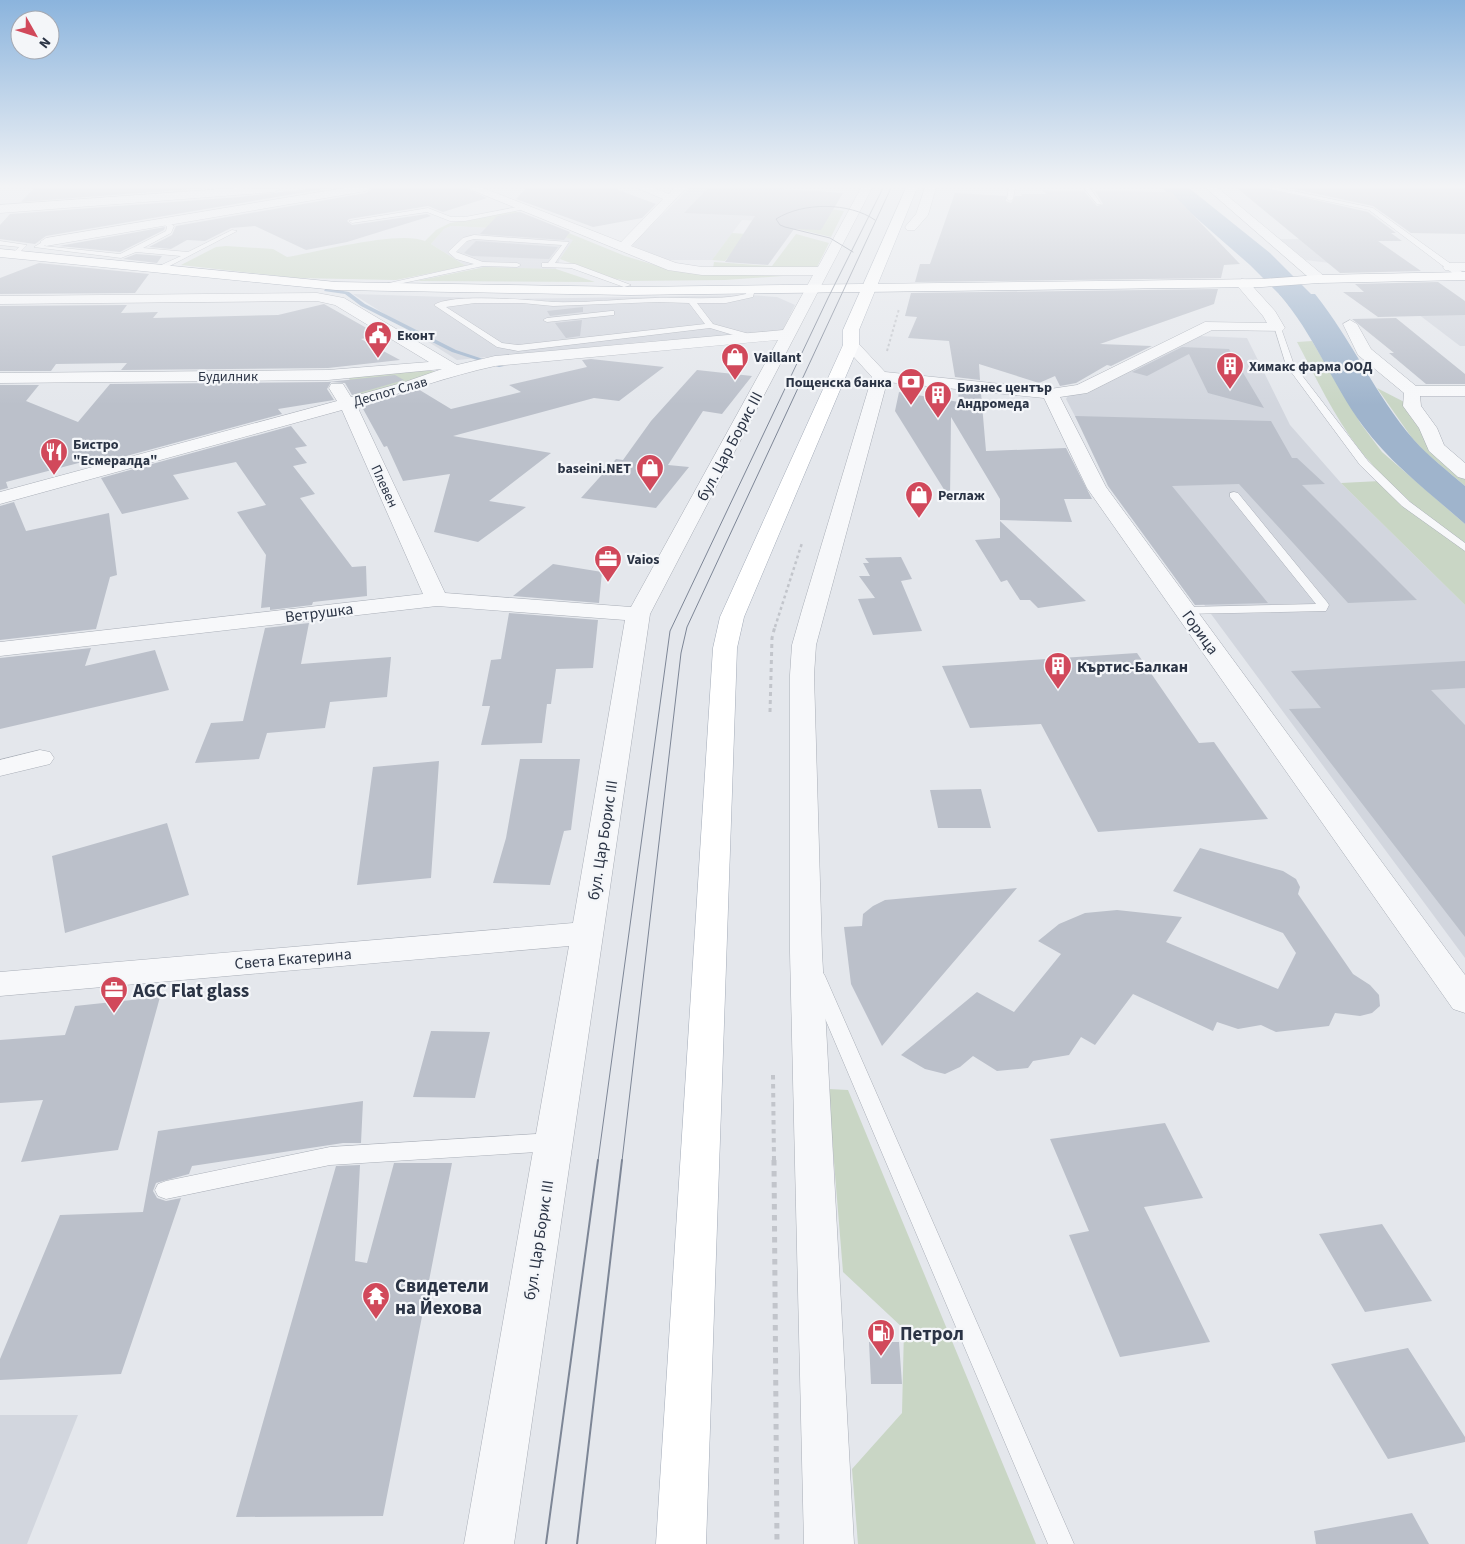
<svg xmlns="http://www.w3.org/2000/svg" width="1465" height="1544" viewBox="0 0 1465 1544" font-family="'Source Sans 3',sans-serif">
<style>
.built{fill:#d2d6de}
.green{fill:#c9d6c5}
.water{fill:#9fb4cc}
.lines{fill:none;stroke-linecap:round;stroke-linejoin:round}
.stream{fill:#9fb4cc;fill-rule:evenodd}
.river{fill:#9fb4cc;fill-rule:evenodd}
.building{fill:#bbc0ca}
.service-casing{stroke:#a9aeb7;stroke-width:1}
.minor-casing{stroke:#a9aeb7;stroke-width:1}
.primary-casing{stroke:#a3abb8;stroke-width:1}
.trunk-casing{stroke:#8b94a3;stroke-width:1}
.path-far4{stroke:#c2c5cb;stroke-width:2;stroke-dasharray:2.5 2.5;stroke-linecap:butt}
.path-far3{stroke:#c2c5cb;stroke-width:2.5;stroke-dasharray:3 3;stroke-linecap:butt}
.path-far2{stroke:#c2c5cb;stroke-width:3;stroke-dasharray:4 4;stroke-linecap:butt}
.path-far1{stroke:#c2c5cb;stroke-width:4;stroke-dasharray:4.5 4.5;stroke-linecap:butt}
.path{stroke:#c2c5cb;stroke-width:5;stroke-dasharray:5.5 5.5;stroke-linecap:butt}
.service{fill:#f7f8fa;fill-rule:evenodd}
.minor{fill:#f7f8fa;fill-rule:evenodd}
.primary{fill:#fff;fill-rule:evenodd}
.trunk{fill:#fff;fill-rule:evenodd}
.tram-far1{stroke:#7d8696;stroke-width:1}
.tram{stroke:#7d8696;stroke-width:2}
.labels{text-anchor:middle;stroke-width:4.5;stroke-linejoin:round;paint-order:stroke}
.far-poi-label{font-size:14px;font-weight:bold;fill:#2b3445;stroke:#f4f6f9;text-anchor:start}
.far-street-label{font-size:14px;fill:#2b3445;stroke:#f4f6f9}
.street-label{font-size:16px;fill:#2b3445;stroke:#f4f6f9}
.poi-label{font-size:16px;font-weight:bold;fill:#2b3445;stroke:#f4f6f9;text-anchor:start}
.near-poi-label{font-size:19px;font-weight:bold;fill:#2b3445;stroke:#f4f6f9;text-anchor:start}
</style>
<rect width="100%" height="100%" fill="#e4e7ec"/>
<path class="built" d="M 690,188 L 783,188 L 762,221 L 742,220 L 712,260 L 666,260 L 631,245 Z
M 451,226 L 549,231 L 574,240 L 560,259 L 556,269 L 479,268 L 466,266 L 431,244 L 444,229 Z
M 1280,239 L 1361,239 L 1330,263 L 1305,260 Z
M 353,294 L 513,299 L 750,295 L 777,297 L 795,305 L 782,332 L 652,341 L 457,360 Z
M 1418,314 L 1465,314 L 1465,346 L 1460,346 Z
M 1198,336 L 1247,338 L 1290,425 L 1341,483 L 1465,605 L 1465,958 L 1115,484 L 1088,441 L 1066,399 L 1069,394 Z
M 0,1415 L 78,1415 L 27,1544 L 0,1544 Z"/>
<path class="green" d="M 831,209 L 844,211 L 831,237 L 789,227 Z
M 515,211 L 625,256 L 671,270 L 708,274 L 783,276 L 725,280 L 628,281 L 611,278 L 560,259 L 573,240 L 549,231 L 451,226 L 444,229 L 431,244 L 466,266 L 396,280 L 297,278 L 181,265 L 216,247 L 226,246 L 273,249 L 287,257 C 318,252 399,230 425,241 L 436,230 L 450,223 Z
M 732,233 L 747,234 L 725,261 L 712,260 Z
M 796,234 L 829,243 L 817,267 L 713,268 L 714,262 L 772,266 Z
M 485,267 L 556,269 L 595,282 L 416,281 Z
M 1312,341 L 1361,424 L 1382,452 L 1465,524 L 1465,605 L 1341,483 L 1380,481 C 1378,467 1367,460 1359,449 C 1334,416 1316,378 1297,342 Z
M 421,369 L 437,372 L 356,397 L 349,378 Z
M 1377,388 L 1412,406 L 1465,473 L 1465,486 L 1425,452 L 1412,438 Z
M 828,1089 L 848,1090 L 1036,1544 L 858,1544 L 852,1469 L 902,1413 L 904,1329 L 843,1272 Z"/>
<path class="water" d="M 1279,294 L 1315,294 C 1352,340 1375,395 1414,440 C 1429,457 1448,471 1465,486 L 1465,524 C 1430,493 1391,464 1363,426 C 1332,384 1314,334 1279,294 Z"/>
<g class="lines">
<path class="stream" d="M 326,288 L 349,292 L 365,304 L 456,350 L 504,366 L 499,367 L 452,352 L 361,306 L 345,294 L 324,291 Z"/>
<path class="river" d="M 1162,188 L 1189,188 L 1270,253 L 1322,305 L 1359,360 L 1354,367 L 1342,370 L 1330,367 L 1304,324 L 1281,296 L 1250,265 Z"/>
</g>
<path class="building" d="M 34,188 L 205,188 L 21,202 Z
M 315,188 L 330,188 L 46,236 L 35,244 L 0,239 L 0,225 L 10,214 L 240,197 Z
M 373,188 L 465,188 L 487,198 L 443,212 L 428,206 L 349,219 L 347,221 L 352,225 L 427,214 L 431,216 L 347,242 L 306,250 L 255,226 L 231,228 L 205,241 L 187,240 L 171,249 L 149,247 L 172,235 L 176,226 L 366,193 Z
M 526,188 L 613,188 L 656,204 L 642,218 L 593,227 L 516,199 Z
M 1237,188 L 1263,188 L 1368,212 L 1396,233 L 1391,233 L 1402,241 L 1378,241 L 1421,271 L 1340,273 Z
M 1290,188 L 1465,188 L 1465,234 L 1411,233 L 1373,206 Z
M 707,189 L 798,190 L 843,193 L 821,230 L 794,229 L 768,265 L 725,262 L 755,216 L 684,213 Z
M 1042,190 L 1084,191 L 1097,206 L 1103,204 L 1095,191 L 1171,192 L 1240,264 L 1224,265 L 1221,278 L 915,282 L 920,264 L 930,264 L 955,193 L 1006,196 L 1006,201 L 1011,203 L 1015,196 L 1022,196 L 1021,194 L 1046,194 Z
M 520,212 L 570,232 L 564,240 L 480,234 L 497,216 Z
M 165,227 L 164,230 L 120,252 L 59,246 Z
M 476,241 L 558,247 L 549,259 L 472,256 L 464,253 Z
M 136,254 L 162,256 L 157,263 L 123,259 Z
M 39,263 L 149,274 L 135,293 L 0,294 L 0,278 Z
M 1438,282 L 1465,301 L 1465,315 L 1378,317 L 1343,292 L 1364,292 L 1355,284 Z
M 1218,289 L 1214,304 L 1100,344 L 1152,346 L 1111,366 L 1107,365 L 1076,383 L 1060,386 L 1055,376 L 1039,383 L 979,364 L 980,380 L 955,377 L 949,341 L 908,338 L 917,317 L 905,316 L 911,293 Z
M 324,304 L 379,335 L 361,339 L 400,360 L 328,368 L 121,370 L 127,363 L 56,364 L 51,371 L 0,371 L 0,306 L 127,305 L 121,313 L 158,312 L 153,318 L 278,315 Z
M 583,307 L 583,312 L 550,316 L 547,311 Z
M 1396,318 L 1465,374 L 1465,384 L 1426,384 L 1389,353 L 1394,353 L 1352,319 Z
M 582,320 L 580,336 L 566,338 L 555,323 Z
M 1182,347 L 1229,349 L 1264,408 L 1208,393 L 1189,354 L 1147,376 L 1132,372 Z
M 591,359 L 664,367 L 619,401 L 594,398 L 453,436 L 551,453 L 489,501 L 526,507 L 478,542 L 434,532 L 450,474 L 403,481 L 387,446 L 384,447 L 362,407 L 418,389 L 451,409 L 521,392 L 509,385 L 587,367 L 582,360 Z
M 697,370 L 752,376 L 722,414 L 703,411 L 668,465 L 689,467 L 656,508 L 581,498 L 616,459 L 623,460 L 651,421 Z
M 395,375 L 404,380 L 352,395 L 345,383 L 331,382 L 327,389 L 334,400 L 278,409 L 282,414 L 93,465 L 90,460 L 6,482 L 8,488 L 0,490 L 0,385 L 39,385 L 26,401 L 78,422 L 110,384 L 328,382 Z
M 958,391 L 981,393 L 986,451 L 1066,448 L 1092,499 L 1064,499 L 1072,522 L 1000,520 L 1000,499 L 951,417 L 950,499 L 895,411 L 899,392 L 959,402 Z
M 1075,416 L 1271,421 L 1292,458 L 1297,458 L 1325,484 L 1302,485 L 1417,600 L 1348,603 L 1239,484 L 1172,486 L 1268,603 L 1195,605 L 1108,486 Z
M 291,426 L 307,446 L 295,448 L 307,463 L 293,466 L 315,494 L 300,498 L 352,567 L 366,566 L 367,596 L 313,602 L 312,605 L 270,610 L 270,607 L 261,608 L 266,555 L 237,512 L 266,505 L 236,462 L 173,475 L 189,499 L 122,514 L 101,478 Z
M 14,502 L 26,531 L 109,513 L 117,575 L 110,577 L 96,629 L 0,640 L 0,506 Z
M 1000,521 L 1086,601 L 1038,608 L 1030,600 L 1020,600 L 1007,580 L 1001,582 L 975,540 L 1000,538 Z
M 901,557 L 912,579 L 901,581 L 922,631 L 873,635 L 858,599 L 875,598 L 859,576 L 870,576 L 863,563 L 869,563 L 865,558 Z
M 553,564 L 602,572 L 599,603 L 513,596 Z
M 509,613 L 598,620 L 593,668 L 556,669 L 551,704 L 547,704 L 542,743 L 481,745 L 490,706 L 482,706 L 491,660 L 501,659 Z
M 309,623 L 301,664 L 391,657 L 387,697 L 330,702 L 325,728 L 267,733 L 259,759 L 195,763 L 211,723 L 243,721 L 265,628 Z
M 91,648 L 85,666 L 155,650 L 169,690 L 0,729 L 0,658 Z
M 1137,653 L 1199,743 L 1214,742 L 1268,819 L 1098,832 L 1041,724 L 970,728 L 942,666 Z
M 1465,661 L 1465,688 L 1431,690 L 1465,725 L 1465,937 L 1289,709 L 1321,708 L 1291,671 Z
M 520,759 L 580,759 L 571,830 L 564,831 L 550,885 L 493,883 L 506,838 Z
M 439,761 L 431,878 L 357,885 L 373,767 Z
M 981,789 L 991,828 L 938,828 L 930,790 Z
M 167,823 L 189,895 L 65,933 L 52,856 Z
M 1200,848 L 1283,871 L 1296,879 L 1300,887 L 1298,894 L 1353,974 L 1370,985 L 1379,995 L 1380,1006 L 1372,1013 L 1360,1016 L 1335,1013 L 1329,1026 L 1276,1032 L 1261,1025 L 1238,1029 L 1217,1022 L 1213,1031 L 1133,994 L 1095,1045 L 1081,1037 L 1069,1055 L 1033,1061 L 1028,1068 L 997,1071 L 973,1056 L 960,1067 L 945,1074 L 925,1069 L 901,1055 L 977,992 L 1014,1012 L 1061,954 L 1038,941 L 1059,924 L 1085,913 L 1117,910 L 1182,917 L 1166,942 L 1278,989 L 1296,953 L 1283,933 L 1173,891 Z
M 1017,888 L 933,986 L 882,1046 L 851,984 L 844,927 L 862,926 L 863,914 L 873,906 L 885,900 Z
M 160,997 L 118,1150 L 21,1162 L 43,1100 L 0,1103 L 0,1040 L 65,1035 L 75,1006 Z
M 431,1031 L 490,1032 L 475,1098 L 413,1097 Z
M 363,1101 L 361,1143 L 343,1143 L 192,1166 L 189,1174 L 156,1183 L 153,1191 L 157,1198 L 166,1201 L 181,1198 L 121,1374 L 0,1380 L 0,1359 L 60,1215 L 143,1212 L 158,1131 Z
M 1165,1123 L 1203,1198 L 1144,1207 L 1210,1342 L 1120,1357 L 1069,1235 L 1089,1231 L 1050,1139 Z
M 394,1163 L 452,1163 L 383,1516 L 236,1517 L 336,1166 L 360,1165 L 355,1261 L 367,1263 Z
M 1382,1224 L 1432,1301 L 1365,1312 L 1319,1234 Z
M 869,1342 L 899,1342 L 902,1384 L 871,1384 Z
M 1408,1348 L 1465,1437 L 1465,1442 L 1388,1459 L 1331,1364 Z
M 1412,1513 L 1429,1544 L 1316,1544 L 1314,1531 Z"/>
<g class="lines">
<defs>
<path id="service" d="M 1009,188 L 1015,188 L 1013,199 L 1010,201 L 1007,199 Z
M 1084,188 L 1090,188 L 1101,204 L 1097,204 Z
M 1265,188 L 1279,188 L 1373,208 L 1465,274 L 1465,277 L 1459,278 L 1369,210 Z
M 523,206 L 525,209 L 465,221 L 450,221 L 427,212 L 352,223 L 349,221 L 428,208 L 451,217 L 465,217 Z
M 166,221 L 174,226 L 171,233 L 143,248 L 188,252 L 232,230 L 237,231 L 160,271 L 156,269 L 157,267 L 181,256 L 136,252 L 121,258 L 34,247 L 46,240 L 49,242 L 44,246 L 120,254 L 166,231 L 167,227 L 163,223 Z
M 474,235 L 569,242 L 555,263 L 575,264 L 631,285 L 624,287 L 571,268 L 542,267 L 542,263 L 548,263 L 562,245 L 474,239 L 467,241 L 456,252 L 483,262 L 517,263 L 521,265 L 517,267 L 483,266 L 375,289 L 371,287 L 474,264 L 456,259 L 448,252 L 463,238 Z
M 0,241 L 27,245 L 15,257 L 11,255 L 19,247 L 0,245 Z
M 751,287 L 755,289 L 753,297 L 726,303 L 697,303 L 713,324 L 753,335 L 753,339 L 750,340 L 710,328 L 518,351 L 497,347 L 434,305 C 450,293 529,300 552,302 C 586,303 621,299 655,298 C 686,297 716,301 746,294 L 747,289 ZM 658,302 L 689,303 L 705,324 L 518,345 L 502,343 L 446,307 L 475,303 L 522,303 L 553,306 Z
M 611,311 L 614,311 L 614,315 L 547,322 L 543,320 L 547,318 Z
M 1274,326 L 1281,328 L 1294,365 L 1368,461 L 1410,502 L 1465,543 L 1465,551 L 1402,506 L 1360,465 L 1286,365 Z
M 1234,492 L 1238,493 L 1327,602 L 1329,605 L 1326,611 L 1182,614 L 1180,611 L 1186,607 L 1316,604 L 1230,497 L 1230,493 Z
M 816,969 L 822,971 L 825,976 L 1074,1544 L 1048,1544 L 807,976 L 810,971 Z
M 553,1133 L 560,1136 L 563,1142 L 560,1148 L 553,1151 L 330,1165 L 166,1199 L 158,1196 L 155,1190 L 158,1184 L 166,1181 L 330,1147 Z"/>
<path id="minor" d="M 236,188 L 280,189 L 274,192 L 0,213 L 0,205 Z
M 344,188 L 371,188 L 366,191 L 46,246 L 40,242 L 46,238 Z
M 467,188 L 483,188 L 621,242 L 663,199 L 637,188 L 654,188 L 669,194 L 674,188 L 686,188 L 631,246 L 676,263 L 702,267 L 818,267 L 861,188 L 872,188 L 650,614 L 514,1544 L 464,1544 L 569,946 L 0,996 L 0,972 L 573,923 L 625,620 L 437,606 L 0,656 L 0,642 L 423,594 L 342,410 L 0,504 L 0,492 L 337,401 L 329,388 L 331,384 L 343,384 L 351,397 L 405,382 L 442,369 L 328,380 L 0,383 L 0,373 L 328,370 L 429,362 L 335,305 L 317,301 L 0,304 L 0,296 L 317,293 L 344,298 L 457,365 L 495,356 L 783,330 L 813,275 L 702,275 L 668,270 ZM 778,340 L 631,607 L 445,593 L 357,406 C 403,393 448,376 495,366 Z
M 925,188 L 936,188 L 928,215 L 915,230 L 907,230 L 905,227 L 916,214 Z
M 1206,188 L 1218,188 L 1324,276 L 1326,279 L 1324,282 L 1314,282 Z
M 1450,263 L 1465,263 L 1465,271 L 1445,270 L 1443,267 Z
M 1242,279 L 1247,280 L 1275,311 L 1285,328 L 1282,331 L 1212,330 L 1087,393 L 1060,397 L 1106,487 L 1465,975 L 1465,1013 L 1453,1009 L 1087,488 L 1044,398 L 887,382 L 816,645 L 814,675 L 822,952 L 854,1544 L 804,1544 L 790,952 L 790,675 L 792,645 L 802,610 L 872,377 L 843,345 L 845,342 L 857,342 L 885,372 L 1050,389 L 1077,385 L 1205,322 L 1267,323 L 1263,316 L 1235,283 Z
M 1350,320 L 1357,324 L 1371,349 L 1416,386 L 1465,386 L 1465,396 L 1420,396 L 1421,406 L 1437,428 L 1444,445 L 1465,463 L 1465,479 L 1458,477 L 1429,451 L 1419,428 L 1403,406 L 1404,393 L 1358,355 L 1343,324 Z
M 40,750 L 50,752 L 54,758 L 50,764 L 0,776 L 0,760 Z"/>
<path id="primary" d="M 906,188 L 917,188 L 859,330 L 859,345 L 744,617 L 737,648 L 706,1544 L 656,1544 L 713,648 L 720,617 L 843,345 L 843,330 Z"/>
<path id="trunk" d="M 0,249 L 336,282 L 630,287 L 1262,279 L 1319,275 L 1465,272 L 1465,280 L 1319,283 L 1262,287 L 630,295 L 336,290 L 0,257 Z"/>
</defs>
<use href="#service" class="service-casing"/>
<use href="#minor" class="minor-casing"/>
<use href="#primary" class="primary-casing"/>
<use href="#trunk" class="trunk-casing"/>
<path class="path-far4" d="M 887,351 L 899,309"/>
<path class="path-far3" d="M 775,627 L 802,543"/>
<path class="path-far2" d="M 770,712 L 772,638 L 775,626"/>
<path class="path-far1" d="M 773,1075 L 774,1161"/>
<path class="path" d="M 774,1160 L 777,1544"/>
<use href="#service" class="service"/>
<use href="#minor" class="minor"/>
<use href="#primary" class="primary"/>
<use href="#trunk" class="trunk"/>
<path class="tram-far1" d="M 853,252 L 830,238 L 785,227 L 780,225 L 776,219 C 803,202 849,202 875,220
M 598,1161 L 670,631 L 828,298 L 883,188
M 622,1161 L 681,653 L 687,627 L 891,188"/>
<path class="tram" d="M 546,1544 L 598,1160
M 577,1544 L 622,1160"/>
</g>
<linearGradient id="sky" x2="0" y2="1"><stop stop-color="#8bb4dd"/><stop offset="0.46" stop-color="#f3f4f6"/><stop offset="1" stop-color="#f3f4f6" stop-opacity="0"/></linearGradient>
<rect width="1465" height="405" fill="url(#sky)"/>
<defs>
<symbol id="civic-pin" viewBox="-11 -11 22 30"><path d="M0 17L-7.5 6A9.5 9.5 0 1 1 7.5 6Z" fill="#d1495b" stroke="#f4f6f9"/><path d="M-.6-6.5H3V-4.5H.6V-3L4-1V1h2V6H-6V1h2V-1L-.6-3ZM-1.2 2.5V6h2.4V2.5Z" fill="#fff"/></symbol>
<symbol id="shop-pin" viewBox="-11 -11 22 30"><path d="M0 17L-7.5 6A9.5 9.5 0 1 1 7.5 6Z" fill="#d1495b" stroke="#f4f6f9"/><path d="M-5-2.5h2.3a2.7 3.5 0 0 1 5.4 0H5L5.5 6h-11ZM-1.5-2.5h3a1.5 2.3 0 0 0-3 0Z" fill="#fff"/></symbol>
<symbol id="building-pin" viewBox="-11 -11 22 30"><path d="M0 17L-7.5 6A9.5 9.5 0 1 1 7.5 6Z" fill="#d1495b" stroke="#f4f6f9"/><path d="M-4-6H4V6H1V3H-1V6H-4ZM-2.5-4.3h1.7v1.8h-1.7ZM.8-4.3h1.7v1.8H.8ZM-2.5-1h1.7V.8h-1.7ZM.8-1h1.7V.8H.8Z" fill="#fff"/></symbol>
<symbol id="bank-pin" viewBox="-11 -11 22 30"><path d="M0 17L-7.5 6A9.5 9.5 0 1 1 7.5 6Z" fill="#d1495b" stroke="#f4f6f9"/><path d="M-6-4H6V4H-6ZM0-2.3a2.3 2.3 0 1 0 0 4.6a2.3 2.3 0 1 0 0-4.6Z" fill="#fff"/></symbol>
<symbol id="restaurant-pin" viewBox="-11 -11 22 30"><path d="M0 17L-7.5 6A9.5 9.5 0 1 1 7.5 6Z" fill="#d1495b" stroke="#f4f6f9"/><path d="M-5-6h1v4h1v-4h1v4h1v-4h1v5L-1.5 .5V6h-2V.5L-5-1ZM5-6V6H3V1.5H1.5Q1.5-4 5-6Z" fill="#fff"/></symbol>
<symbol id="office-pin" viewBox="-11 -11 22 30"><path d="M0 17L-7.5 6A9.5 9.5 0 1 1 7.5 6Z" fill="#d1495b" stroke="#f4f6f9"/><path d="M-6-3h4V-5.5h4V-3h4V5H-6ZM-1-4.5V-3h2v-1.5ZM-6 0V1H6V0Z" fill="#fff"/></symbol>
<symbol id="temple-pin" viewBox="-11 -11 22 30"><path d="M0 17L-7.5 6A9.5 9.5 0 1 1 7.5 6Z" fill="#d1495b" stroke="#f4f6f9"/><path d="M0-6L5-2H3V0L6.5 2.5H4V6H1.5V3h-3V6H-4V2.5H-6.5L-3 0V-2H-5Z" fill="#fff"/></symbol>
<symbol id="fuel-pin" viewBox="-11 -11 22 30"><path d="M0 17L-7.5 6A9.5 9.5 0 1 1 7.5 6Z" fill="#d1495b" stroke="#f4f6f9"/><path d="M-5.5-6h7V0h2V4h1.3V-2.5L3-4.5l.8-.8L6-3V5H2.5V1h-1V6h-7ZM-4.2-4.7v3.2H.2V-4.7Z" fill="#fff"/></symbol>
</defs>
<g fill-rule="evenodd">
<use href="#civic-pin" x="362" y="319" width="32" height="43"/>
<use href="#shop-pin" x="719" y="341" width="32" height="43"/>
<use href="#building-pin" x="1214" y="350" width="32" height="43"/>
<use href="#bank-pin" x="895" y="366" width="32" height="43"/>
<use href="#building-pin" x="922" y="379" width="32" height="43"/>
<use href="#restaurant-pin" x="38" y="436" width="32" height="43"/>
<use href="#shop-pin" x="634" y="452" width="32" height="43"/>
<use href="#shop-pin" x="903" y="479" width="32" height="43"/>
<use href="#office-pin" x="592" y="543" width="32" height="43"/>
<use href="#building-pin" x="1042" y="650" width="32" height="43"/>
<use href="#office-pin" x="98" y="974" width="32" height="43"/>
<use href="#temple-pin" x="360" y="1280" width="32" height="43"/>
<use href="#fuel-pin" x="865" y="1317" width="32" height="43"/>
</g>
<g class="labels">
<g class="far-poi-label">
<text x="397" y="340">Еконт</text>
<text x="754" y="362">Vaillant</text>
<text x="1249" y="371">Химакс фарма ООД</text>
<text x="892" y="387" text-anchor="end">Пощенска банка</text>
<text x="957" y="392">Бизнес център<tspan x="957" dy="16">Андромеда</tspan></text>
<text x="73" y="449">Бистро<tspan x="73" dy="16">"Есмералда"</tspan></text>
<text x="631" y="473" text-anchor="end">baseini.NET</text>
<text x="938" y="500">Реглаж</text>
<text x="627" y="564">Vaios</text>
</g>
<g class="far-street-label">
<text x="228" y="381">Будилник</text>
<text transform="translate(390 391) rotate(-16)" y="5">Деспот Слав</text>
<text transform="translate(385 486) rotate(65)" y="5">Плевен</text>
</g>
<g class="street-label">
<text transform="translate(729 446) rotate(-62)" y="6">бул. Цар Борис III</text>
<text transform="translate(319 612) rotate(-7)" y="6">Ветрушка</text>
<text transform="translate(1201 632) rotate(54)" y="6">Горица</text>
<text transform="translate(602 840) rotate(-81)" y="6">бул. Цар Борис III</text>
<text transform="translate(293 958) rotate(-5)" y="6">Света Екатерина</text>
<text transform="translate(538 1240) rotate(-81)" y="6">бул. Цар Борис III</text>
</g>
<g class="poi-label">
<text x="1077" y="672">Къртис-Балкан</text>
</g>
<g class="near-poi-label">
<text x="133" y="997">AGC Flat glass</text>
<text x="395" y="1292">Свидетели<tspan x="395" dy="22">на Йехова</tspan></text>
<text x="900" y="1340">Петрол</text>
</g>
</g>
<g transform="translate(35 35) rotate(129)"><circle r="24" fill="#f4f6f9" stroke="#a4a8b1"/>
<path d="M0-4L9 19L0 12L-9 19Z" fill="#d1495b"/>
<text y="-8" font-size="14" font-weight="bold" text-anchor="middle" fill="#2b3445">N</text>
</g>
</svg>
